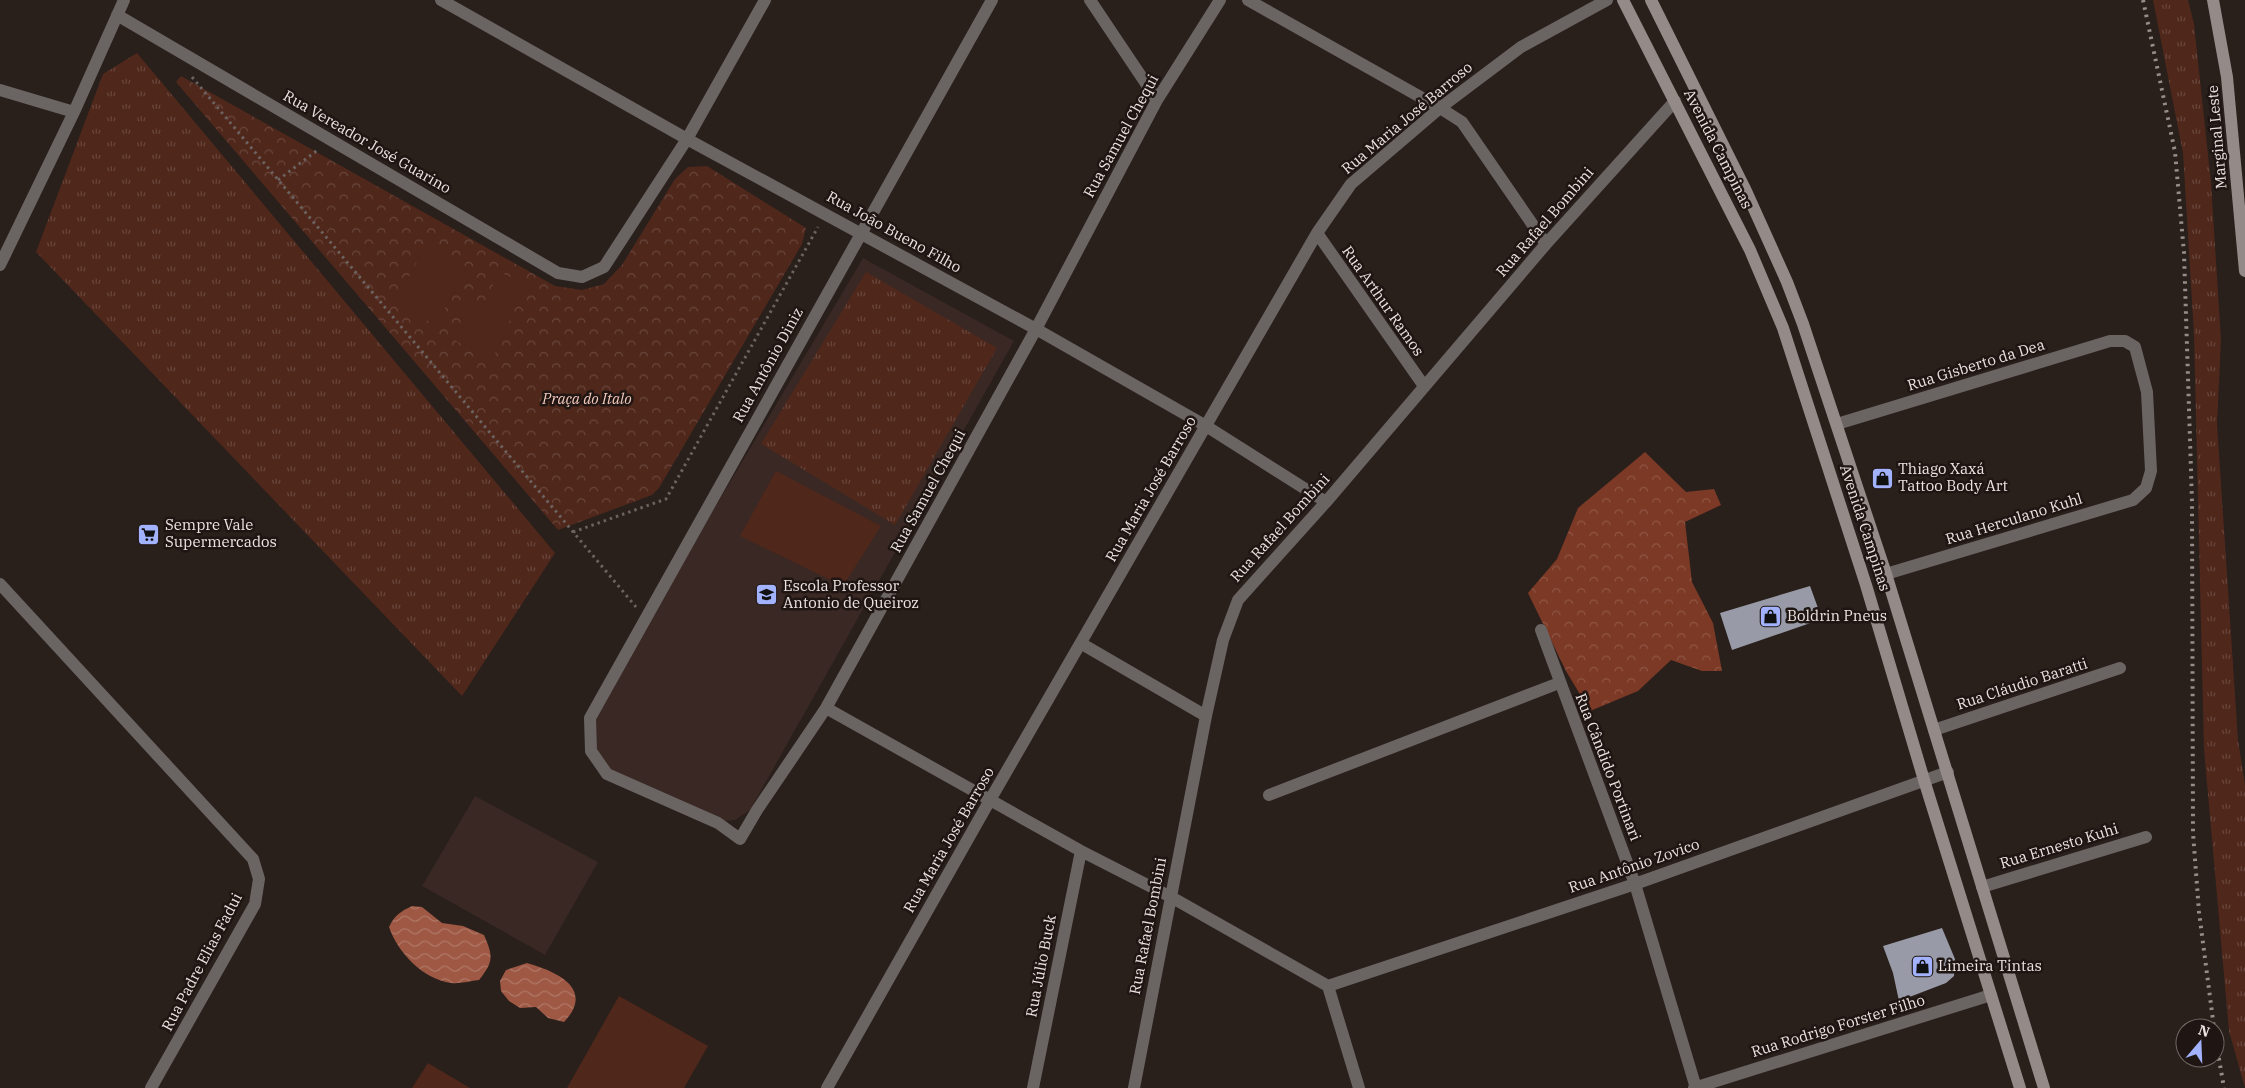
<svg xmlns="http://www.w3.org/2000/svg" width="2245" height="1088" viewBox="0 0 2245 1088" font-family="'IBM Plex Serif',serif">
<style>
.built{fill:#392823}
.grass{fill:url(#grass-tufts)}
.forest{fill:url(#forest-crowns)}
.park{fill:url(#park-crowns)}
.pitch{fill:#50271b}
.water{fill:url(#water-waves)}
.building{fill:#989ba7}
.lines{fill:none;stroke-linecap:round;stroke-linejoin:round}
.path{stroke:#6c6360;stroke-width:3;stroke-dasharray:2.5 4;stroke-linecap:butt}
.street{stroke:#6a6463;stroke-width:12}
.secondary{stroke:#948a88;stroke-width:12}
.rail{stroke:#968d8a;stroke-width:4;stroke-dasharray:2.5 5;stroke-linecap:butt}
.labels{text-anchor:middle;stroke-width:5;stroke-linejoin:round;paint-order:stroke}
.street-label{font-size:15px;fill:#ece4e2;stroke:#1f1512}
.park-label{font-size:15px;font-style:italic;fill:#f4cabd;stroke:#1f1512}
.poi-label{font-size:15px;fill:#ece4e2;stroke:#1f1512;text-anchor:start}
</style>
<defs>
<pattern id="grass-tufts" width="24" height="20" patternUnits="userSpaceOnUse" patternTransform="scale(1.25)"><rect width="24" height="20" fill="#50271b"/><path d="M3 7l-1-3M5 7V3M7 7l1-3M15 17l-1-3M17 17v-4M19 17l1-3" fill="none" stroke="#69463c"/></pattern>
<pattern id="forest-crowns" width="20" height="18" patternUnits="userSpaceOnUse" patternTransform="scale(1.25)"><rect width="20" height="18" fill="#7c3925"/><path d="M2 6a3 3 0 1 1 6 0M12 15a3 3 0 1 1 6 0" fill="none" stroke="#8f5644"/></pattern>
<pattern id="park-crowns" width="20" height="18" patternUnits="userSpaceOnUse" patternTransform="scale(1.25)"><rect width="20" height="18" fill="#50271b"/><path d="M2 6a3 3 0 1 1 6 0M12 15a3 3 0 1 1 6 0" fill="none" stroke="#69463c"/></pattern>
<pattern id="water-waves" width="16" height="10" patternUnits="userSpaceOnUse" patternTransform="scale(1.25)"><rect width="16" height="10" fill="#9e5843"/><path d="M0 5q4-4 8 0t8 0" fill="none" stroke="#b07867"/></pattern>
</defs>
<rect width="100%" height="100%" fill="#291f1b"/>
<path class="built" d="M 863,258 L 1014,341 L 750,810 L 735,820 L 725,821 L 603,768 L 591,751 L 590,718 Z
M 475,796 L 598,862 L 545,955 L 422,886 Z"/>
<path class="grass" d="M 2153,0 L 2188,0 L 2194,24 L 2211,183 L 2221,340 L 2217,424 L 2238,740 L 2245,785 L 2245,1088 L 2229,1031 L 2204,749 L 2194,334 L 2183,153 Z
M 137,53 L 555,553 L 462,696 L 36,252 L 103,74 Z
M 866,272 L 997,348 L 895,525 L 761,444 Z"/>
<path class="forest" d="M 1645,452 L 1686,492 L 1714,489 L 1721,505 L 1685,522 L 1692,582 L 1713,623 L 1722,671 L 1702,671 L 1671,660 L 1638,691 L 1590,711 L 1566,671 L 1528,593 L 1557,559 L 1578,508 Z"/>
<path class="park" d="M 181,76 L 555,286 L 582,290 L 604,284 L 622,265 L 675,179 L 688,167 L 707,166 L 806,228 L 802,244 L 659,488 L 652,495 L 558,530 L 176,82 Z"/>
<path class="pitch" d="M 426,245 L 467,267 L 436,325 L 395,303 Z
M 499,272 L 526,284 L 493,358 L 456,341 L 465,321 L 452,315 L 458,301 L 481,312 Z
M 776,471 L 881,526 L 843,586 L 740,536 Z
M 619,996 L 708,1046 L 684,1088 L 567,1088 Z
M 428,1063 L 470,1088 L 412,1088 Z"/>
<path class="water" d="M 412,906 L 422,907 L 442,923 L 463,926 L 484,935 C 493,956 494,961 479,980 C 470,981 460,984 451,983 C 423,979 398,953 389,927 C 394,916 401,911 412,906 Z
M 527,963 C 555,971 596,988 564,1022 L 548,1018 L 536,1007 L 520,1008 L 509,1001 L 501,991 L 500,981 L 506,970 Z"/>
<path class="building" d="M 1810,586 L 1822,619 L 1732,650 L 1720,613 Z
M 1942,928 L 1955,959 L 1954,976 L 1946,983 L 1899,1001 L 1893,973 L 1883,946 Z"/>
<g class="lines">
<path class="path" d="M 192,77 L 636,607
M 278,180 L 319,149
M 573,532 L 666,499 L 818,227"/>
<path class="street" d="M 441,0 L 696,144 L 1036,329 L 1206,426 L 1326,502
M 992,0 L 590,718 L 591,751 L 607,774 L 718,823 L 740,839 L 757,810 L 826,708 L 1036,329 L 1157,100 L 1220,0
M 1090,0 L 1157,100
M 1248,0 L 1440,108 L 1462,122 L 1546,244
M 117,15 L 558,273 L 582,277 L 604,267 L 687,139 L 765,0
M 0,90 L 74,112
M 1317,233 L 1424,386
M 0,265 L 74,112 L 124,0
M 1837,424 L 2110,341 L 2125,341 L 2135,347 L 2147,392 L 2151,471 L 2146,488 L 2133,500 L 1886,574
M 0,584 L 253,859 L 259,879 L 255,904 L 151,1088
M 1541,630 L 1635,884 L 1696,1088
M 1082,644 L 1206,716
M 826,708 L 1081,851 L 1171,897 L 1328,986
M 1934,730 L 2120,668
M 1269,795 L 1559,683
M 1982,887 L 2146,837
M 1328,986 L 1635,884 L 1948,772
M 1328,986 L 1359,1088
M 827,1088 L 990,800 L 1317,233 L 1351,184 L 1440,108 L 1521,47 L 1607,0
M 1033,1088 L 1081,851
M 1134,1088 L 1206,716 L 1223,640 L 1238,600 L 1326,502 L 1546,244 L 1675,101
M 1694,1088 L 1991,995"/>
<path class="secondary" d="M 1623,0 L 1750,250 L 1783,328 L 1866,585 L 1924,780 L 2020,1088
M 1651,0 L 1746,191 L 1787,282 L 1803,324 L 1886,574 L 2044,1088
M 2213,0 L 2227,77 L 2245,271"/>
<path class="rail" d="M 2143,0 L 2175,152 L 2184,253 L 2192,502 L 2193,833 L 2199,912 L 2214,1028
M 2215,1036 L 2224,1088"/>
</g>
<defs>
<symbol id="shop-square" viewBox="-11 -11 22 22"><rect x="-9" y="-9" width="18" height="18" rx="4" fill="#a2b2fd" stroke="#1f1512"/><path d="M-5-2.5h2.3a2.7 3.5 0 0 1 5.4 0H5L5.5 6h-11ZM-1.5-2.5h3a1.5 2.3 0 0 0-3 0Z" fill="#111"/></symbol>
<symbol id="supermarket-square" viewBox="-11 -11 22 22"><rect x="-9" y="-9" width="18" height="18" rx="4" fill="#a2b2fd" stroke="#1f1512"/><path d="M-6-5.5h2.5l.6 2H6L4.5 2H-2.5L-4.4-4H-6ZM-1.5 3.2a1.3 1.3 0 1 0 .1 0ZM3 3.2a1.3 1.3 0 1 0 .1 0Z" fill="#111"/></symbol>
<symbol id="school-square" viewBox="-11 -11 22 22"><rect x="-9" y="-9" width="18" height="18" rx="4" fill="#a2b2fd" stroke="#1f1512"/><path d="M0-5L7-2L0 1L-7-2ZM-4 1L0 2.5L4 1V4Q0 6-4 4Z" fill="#111"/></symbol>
</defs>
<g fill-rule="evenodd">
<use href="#shop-square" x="1870" y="466" width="25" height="25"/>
<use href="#supermarket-square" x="136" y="522" width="25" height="25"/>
<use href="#school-square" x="754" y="582" width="25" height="25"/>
<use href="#shop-square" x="1758" y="604" width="25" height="25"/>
<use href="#shop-square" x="1910" y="954" width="25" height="25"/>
</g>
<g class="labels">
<g class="street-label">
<text transform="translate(1407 118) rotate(-40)" y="5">Rua Maria José Barroso</text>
<text transform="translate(1121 136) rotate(-61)" y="5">Rua Samuel Chequi</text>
<text transform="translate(2217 137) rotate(-95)" y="5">Marginal Leste</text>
<text transform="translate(367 142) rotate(30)" y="5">Rua Vereador José Guarino</text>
<text transform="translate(1718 149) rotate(63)" y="5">Avenida Campinas</text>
<text transform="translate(1545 222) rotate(-49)" y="5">Rua Rafael Bombini</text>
<text transform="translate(894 232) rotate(29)" y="5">Rua João Bueno Filho</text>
<text transform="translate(1383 301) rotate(55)" y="5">Rua Arthur Ramos</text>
<text transform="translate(768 365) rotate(-61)" y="5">Rua Antônio Diniz</text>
<text transform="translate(1976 365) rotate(-17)" y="5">Rua Gisberto da Dea</text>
<text transform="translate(1151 489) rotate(-60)" y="5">Rua Maria José Barroso</text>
<text transform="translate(928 491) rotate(-61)" y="5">Rua Samuel Chequi</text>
<text transform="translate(2014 519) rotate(-17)" y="5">Rua Herculano Kuhl</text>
<text transform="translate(1280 528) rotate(-48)" y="5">Rua Rafael Bombini</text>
<text transform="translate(1865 528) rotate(72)" y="5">Avenida Campinas</text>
<text transform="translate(2022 684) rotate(-18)" y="5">Rua Cláudio Baratti</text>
<text transform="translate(1608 767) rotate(69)" y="5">Rua Cândido Portinari</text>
<text transform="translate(949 840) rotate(-60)" y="5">Rua Maria José Barroso</text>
<text transform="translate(2059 846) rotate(-17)" y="5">Rua Ernesto Kuhi</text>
<text transform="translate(1634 866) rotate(-19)" y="5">Rua Antônio Zovico</text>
<text transform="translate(1148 926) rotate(-79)" y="5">Rua Rafael Bombini</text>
<text transform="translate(202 962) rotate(-62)" y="5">Rua Padre Elias Fadui</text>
<text transform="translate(1041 966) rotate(-79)" y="5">Rua Júlio Buck</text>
<text transform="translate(1838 1026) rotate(-17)" y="5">Rua Rodrigo Forster Filho</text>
</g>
<g class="park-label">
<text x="587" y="404">Praça do Italo</text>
</g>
<g class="poi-label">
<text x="1898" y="474">Thiago Xaxá<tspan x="1898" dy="17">Tattoo Body Art</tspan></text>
<text x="165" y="530">Sempre Vale<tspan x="165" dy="17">Supermercados</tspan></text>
<text x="783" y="591">Escola Professor<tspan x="783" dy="17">Antonio de Queiroz</tspan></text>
<text x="1787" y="621">Boldrin Pneus</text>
<text x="1938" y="971">Limeira Tintas</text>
</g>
</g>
<g transform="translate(2200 1043) rotate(19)"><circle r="24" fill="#1f1512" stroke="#716865"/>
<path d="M0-4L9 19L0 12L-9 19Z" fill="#a2b2fd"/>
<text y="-8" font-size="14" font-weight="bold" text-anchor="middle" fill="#ece4e2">N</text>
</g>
</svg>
